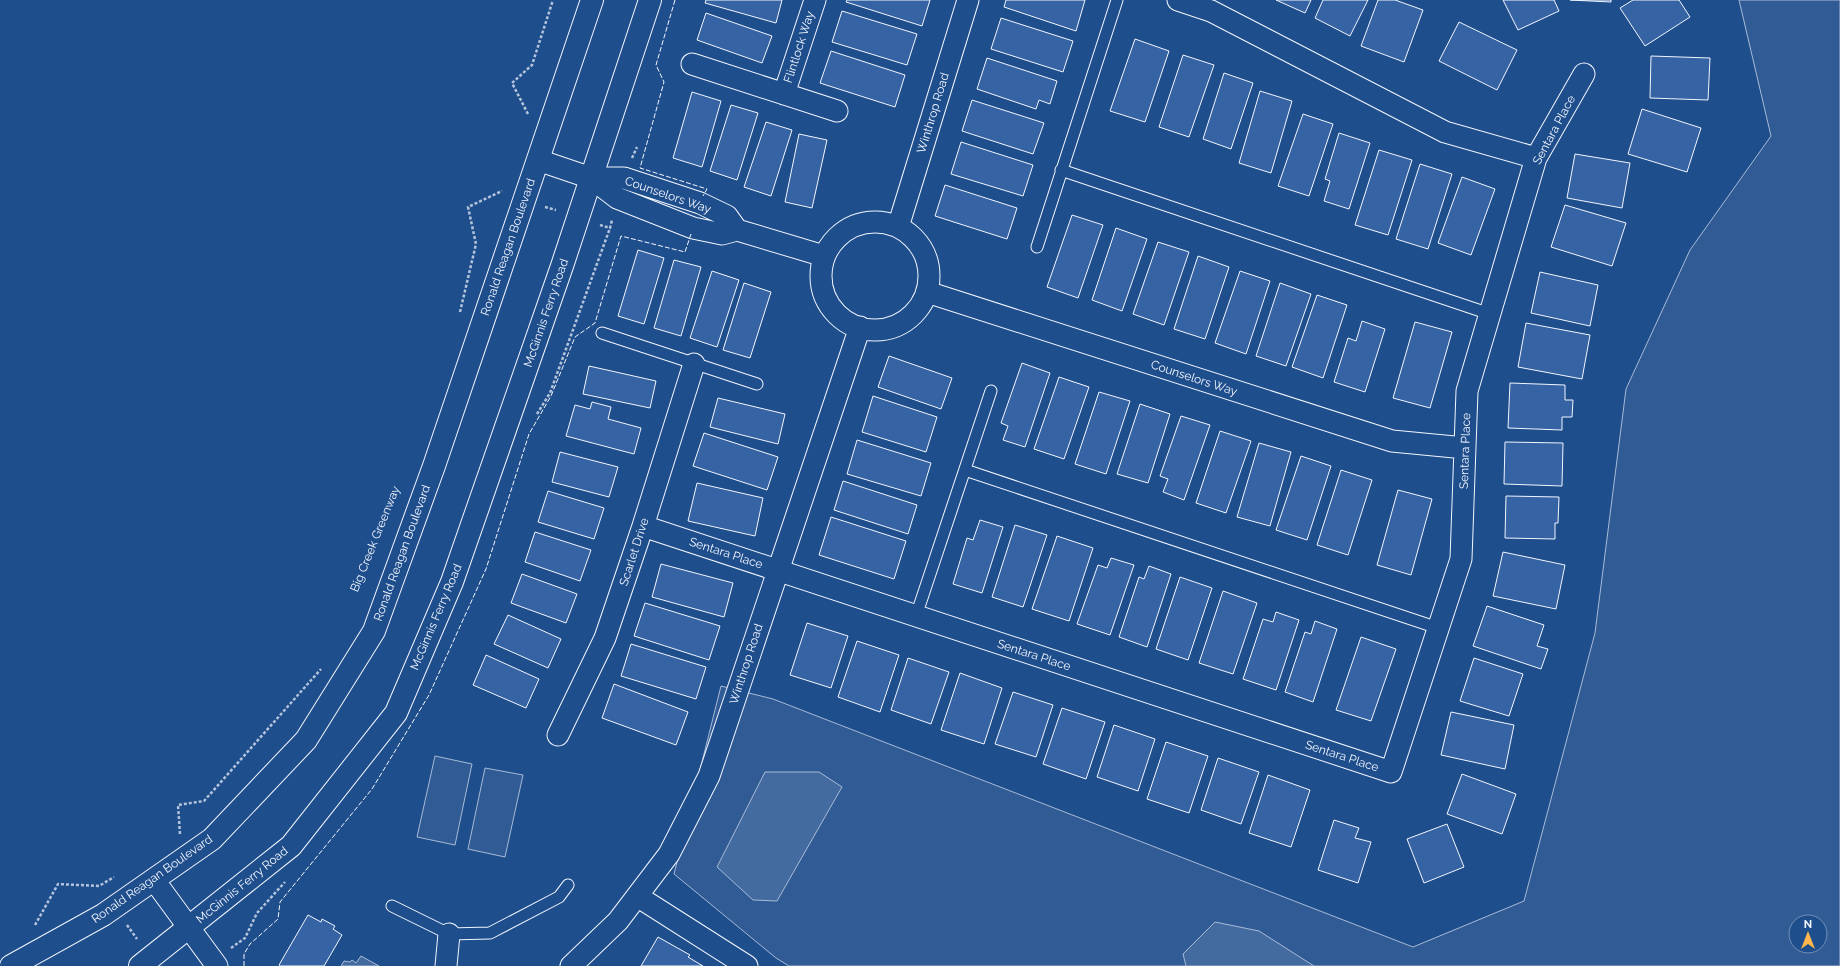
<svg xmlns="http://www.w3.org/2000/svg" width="1840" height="966" viewBox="0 0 1840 966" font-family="Raleway,sans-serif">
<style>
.built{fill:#305b95;stroke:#a8bbd7;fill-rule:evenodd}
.water{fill:#446ba0;stroke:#a8bbd7}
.building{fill:#3563a3;stroke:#f2f6ff}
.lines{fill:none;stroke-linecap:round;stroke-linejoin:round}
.lane-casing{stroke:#f2f6ff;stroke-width:13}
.street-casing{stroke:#f2f6ff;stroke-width:23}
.secondary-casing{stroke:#f2f6ff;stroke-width:24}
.path{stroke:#b3c4dc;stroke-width:2.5;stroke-dasharray:3 2;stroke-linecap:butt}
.lane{stroke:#1f4e8c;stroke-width:11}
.street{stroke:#1f4e8c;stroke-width:21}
.secondary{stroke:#1f4e8c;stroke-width:22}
.fence{stroke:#f2f6ff;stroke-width:1;stroke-dasharray:5 2;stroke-linecap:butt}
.labels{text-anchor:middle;stroke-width:3;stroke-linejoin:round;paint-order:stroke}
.street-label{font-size:12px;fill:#f2f6ff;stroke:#1f4e8c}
</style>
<rect width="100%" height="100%" fill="#1f4e8c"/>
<path class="built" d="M 1739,0 L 1840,0 L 1840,966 L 789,966 L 776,958 L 674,874 L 721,686 L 773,699 L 1413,947 L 1524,901 L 1595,633 L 1626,389 L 1690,250 L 1771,136 ZM 1796,922 L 1820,922 L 1820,946 L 1796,946 Z
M 435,756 L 472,764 L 455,845 L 417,837 Z
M 485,768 L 523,775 L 505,857 L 468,849 Z"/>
<path class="water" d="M 765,772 L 819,772 L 842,787 L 777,901 L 753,900 L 717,867 Z
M 1215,922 L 1259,931 L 1314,966 L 1186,966 L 1183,954 Z
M 361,956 L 379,966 L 341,966 L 344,961 L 350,962 L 352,960 L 356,963 Z"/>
<path class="building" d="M 706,0 L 782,0 L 776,23 L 705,3 Z
M 847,0 L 930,0 L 922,26 L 846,2 Z
M 1006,0 L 1085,0 L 1076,31 L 1004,7 Z
M 1276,0 L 1311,0 L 1305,13 Z
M 1323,0 L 1368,0 L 1350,36 L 1315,18 Z
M 1378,0 L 1395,0 L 1423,10 L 1404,62 L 1361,46 Z
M 1503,0 L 1554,0 L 1559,11 L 1518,30 Z
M 1570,0 L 1611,0 L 1611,2 Z
M 1633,0 L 1679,0 L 1690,17 L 1645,46 L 1620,8 Z
M 842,11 L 917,34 L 907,65 L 832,42 Z
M 706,13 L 772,36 L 762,63 L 697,40 Z
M 1001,18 L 1073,41 L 1063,72 L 991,49 Z
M 1459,22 L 1517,50 L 1497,90 L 1439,61 Z
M 1135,39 L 1169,51 L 1145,122 L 1110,111 Z
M 831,51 L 905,75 L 895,107 L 820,83 Z
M 1183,55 L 1214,65 L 1189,137 L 1159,127 Z
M 1651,56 L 1710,58 L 1708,100 L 1650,98 Z
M 987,58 L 1057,81 L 1050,104 L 1039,100 L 1036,109 L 977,89 Z
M 1224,73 L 1253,83 L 1231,149 L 1203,139 Z
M 1260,91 L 1292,101 L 1271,173 L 1239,163 Z
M 692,92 L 721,101 L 702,167 L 673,158 Z
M 972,100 L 1044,123 L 1033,154 L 962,131 Z
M 731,105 L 758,113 L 737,180 L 710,171 Z
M 1642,109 L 1701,128 L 1687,172 L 1628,154 Z
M 1303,114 L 1333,124 L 1309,196 L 1278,186 Z
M 766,122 L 792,130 L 771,196 L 744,187 Z
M 1339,133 L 1370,143 L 1349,209 L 1324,201 L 1330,181 L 1325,179 Z
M 799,134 L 827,140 L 812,208 L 785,202 Z
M 961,142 L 1033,165 L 1023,196 L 951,174 Z
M 1379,150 L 1412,160 L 1388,235 L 1355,225 Z
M 1575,154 L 1630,163 L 1622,208 L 1567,198 Z
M 1420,164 L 1452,174 L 1428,249 L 1396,239 Z
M 1462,177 L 1495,189 L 1471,255 L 1438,243 Z
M 945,185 L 1017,208 L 1007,239 L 935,216 Z
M 1565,205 L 1626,223 L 1612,266 L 1551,247 Z
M 1072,215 L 1103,225 L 1078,298 L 1047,287 Z
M 1116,228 L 1147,239 L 1122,311 L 1092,300 Z
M 1158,242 L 1189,252 L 1164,325 L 1133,314 Z
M 638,250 L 664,258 L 644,324 L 618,316 Z
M 1198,256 L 1229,267 L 1205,339 L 1174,329 Z
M 674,260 L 701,267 L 681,336 L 654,328 Z
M 712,271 L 739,280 L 717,347 L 690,338 Z
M 1240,271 L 1270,281 L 1246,354 L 1215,343 Z
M 1540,272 L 1598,285 L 1590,326 L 1531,313 Z
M 744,283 L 771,292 L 750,358 L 723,350 Z
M 1280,283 L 1311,294 L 1286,366 L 1256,356 Z
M 1317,295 L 1347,305 L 1323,378 L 1292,367 Z
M 1362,321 L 1385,329 L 1365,392 L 1334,382 L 1348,338 L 1356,341 Z
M 1415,322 L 1452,332 L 1430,408 L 1393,398 Z
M 1526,323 L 1590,335 L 1582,379 L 1518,367 Z
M 889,356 L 952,378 L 941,409 L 878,387 Z
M 1022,363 L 1050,373 L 1025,447 L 1003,440 L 1008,426 L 1001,423 Z
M 589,366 L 656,381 L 650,408 L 583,394 Z
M 1059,377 L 1089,387 L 1064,459 L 1034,449 Z
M 1510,383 L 1565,385 L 1565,400 L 1573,400 L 1572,417 L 1562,417 L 1562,430 L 1508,428 Z
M 1099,392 L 1130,401 L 1106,474 L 1075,464 Z
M 873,396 L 937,417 L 926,452 L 862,432 Z
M 718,398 L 785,414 L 778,444 L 710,427 Z
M 592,402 L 611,407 L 608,419 L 641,428 L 634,454 L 566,436 L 575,405 L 590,409 Z
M 1140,404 L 1170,414 L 1148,483 L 1117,474 Z
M 1181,416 L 1210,425 L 1184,500 L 1163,492 L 1168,479 L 1160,476 Z
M 1220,431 L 1251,441 L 1226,513 L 1196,503 Z
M 704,433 L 778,457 L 767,490 L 693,466 Z
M 857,440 L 931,463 L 921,496 L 847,474 Z
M 1505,442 L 1563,443 L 1562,486 L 1504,484 Z
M 1259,443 L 1291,452 L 1270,526 L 1237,517 Z
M 560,452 L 618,467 L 609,497 L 552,482 Z
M 1301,456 L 1331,466 L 1307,540 L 1276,530 Z
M 1341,470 L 1372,480 L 1348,555 L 1317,545 Z
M 843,481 L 917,505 L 908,534 L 834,510 Z
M 697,483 L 763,498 L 755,536 L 688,521 Z
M 1398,490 L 1432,499 L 1411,575 L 1377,565 Z
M 548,491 L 604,508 L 594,539 L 538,522 Z
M 1506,496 L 1559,497 L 1558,523 L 1555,523 L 1555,539 L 1505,538 Z
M 831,517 L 906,541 L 894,579 L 819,555 Z
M 980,520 L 1003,527 L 982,593 L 953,584 L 967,538 L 973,540 Z
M 1015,525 L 1047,535 L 1023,607 L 992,597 Z
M 535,532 L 591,550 L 580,581 L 525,562 Z
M 1057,536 L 1093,548 L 1069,621 L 1032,609 Z
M 1503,552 L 1565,565 L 1556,609 L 1493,596 Z
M 1111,558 L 1134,565 L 1110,635 L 1077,624 L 1098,565 L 1107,568 Z
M 661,564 L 733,583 L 724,617 L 652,597 Z
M 1149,566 L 1171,574 L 1147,647 L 1119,637 L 1139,577 L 1144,579 Z
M 522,574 L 577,594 L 566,623 L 511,603 Z
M 1180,577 L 1212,588 L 1188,660 L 1156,649 Z
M 1223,591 L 1257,603 L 1233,674 L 1199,663 Z
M 645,603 L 720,626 L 709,660 L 634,636 Z
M 1487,606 L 1544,625 L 1537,646 L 1548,649 L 1541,669 L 1473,646 Z
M 1276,612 L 1299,620 L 1276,690 L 1243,679 L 1263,619 L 1273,622 Z
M 508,615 L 561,639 L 548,668 L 494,644 Z
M 1315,621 L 1337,629 L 1313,702 L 1285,692 L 1305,632 L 1311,634 Z
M 807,623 L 848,636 L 831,688 L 790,675 Z
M 1361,637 L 1396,649 L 1371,721 L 1336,710 Z
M 857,641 L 899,655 L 880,712 L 838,697 Z
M 631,644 L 706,667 L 696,699 L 621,676 Z
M 486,655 L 539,679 L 526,708 L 473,685 Z
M 908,658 L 949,672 L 931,724 L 891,710 Z
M 1474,658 L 1523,674 L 1509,716 L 1460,701 Z
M 960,673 L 1002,688 L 984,744 L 941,730 Z
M 614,684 L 688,712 L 676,745 L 602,718 Z
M 1013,692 L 1053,705 L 1036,757 L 995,744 Z
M 1062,708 L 1105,722 L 1086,779 L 1043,764 Z
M 1451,712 L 1514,725 L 1505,769 L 1441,755 Z
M 1114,725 L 1155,739 L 1138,791 L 1097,777 Z
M 1166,742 L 1208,756 L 1189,813 L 1147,799 Z
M 1218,758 L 1259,772 L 1241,824 L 1201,810 Z
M 1462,774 L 1516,794 L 1502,834 L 1447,814 Z
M 1268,775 L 1310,790 L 1291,847 L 1249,833 Z
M 1334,820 L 1359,828 L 1355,838 L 1371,842 L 1358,883 L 1318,870 Z
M 1447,824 L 1464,867 L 1424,883 L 1407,839 Z
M 308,915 L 321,922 L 322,919 L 335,926 L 333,929 L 342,935 L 324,966 L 280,966 L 279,965 Z
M 658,937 L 690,955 L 688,957 L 703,966 L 641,966 Z"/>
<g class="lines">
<defs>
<path id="lane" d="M 1061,170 L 1490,314
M 1037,247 L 1117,0
M 602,333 L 757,384
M 965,470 L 1438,628
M 916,616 L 991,391
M 392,906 L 449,934 L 490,933 L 559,897 L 568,885"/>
<path id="street" d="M 1178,0 L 1211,11 L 1445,132 L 1536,158
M 692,64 L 837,111
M 784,94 L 815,0
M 538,160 L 591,178 L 624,178 L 700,203 L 727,216 L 737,230
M 591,178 L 617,198 L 693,228 L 722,234 L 737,230 L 824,256
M821 276a54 54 0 1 1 108 0a54 54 0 1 1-108 0Z
M 898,227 L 968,0
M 927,292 L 1392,441 L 1465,448
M 643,526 L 1391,772 L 1461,559 L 1467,391 L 1536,158 L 1584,74
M 558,735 L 605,638 L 643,526 L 694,364
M 154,880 L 217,966
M 637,896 L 747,966
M 446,966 L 449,934
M 571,966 L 618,921 L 669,854 L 709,776 L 860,327"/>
<path id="secondary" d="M 11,966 L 103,915 L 212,839 L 306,740 L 374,631 L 434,466 L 592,0
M 140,966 L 291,846 L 396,713 L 452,582 L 562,266 L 650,0"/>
</defs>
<use href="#lane" class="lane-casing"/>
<use href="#street" class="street-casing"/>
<use href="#secondary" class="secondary-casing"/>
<path class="path" d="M 528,114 L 512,83 L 532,65 L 553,0
M 632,158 L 637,147
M 545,207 L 556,210
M 600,225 L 610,228 L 612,220
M 460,312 L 476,244 L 468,207 L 502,191
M 537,414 L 550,393 L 610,228
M 180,834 L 178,805 L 204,801 L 321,669
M 35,925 L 58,884 L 99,886 L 114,877
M 127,925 L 137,939
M 231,948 L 245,938 L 257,913 L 285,882"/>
<use href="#lane" class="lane"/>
<use href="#street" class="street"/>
<use href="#secondary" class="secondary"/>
<path class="fence" d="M 675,0 L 656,65 L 664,82 L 640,168 L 707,189 L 703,196
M 244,966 L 244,954 L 250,944 L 278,919 L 280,902 L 372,789 L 429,695 L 486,569 L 529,434 L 551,396 L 575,337 L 595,323 L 621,236 L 685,252 L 691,234"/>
</g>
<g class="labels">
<g class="street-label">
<text transform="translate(799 47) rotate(-72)" y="4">Flintlock Way</text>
<text transform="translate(933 113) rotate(-73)" y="4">Winthrop Road</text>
<text transform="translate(1554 130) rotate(-62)" y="4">Sentara Place</text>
<text transform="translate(668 195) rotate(19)" y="4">Counselors Way</text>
<text transform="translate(508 247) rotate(-71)" y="4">Ronald Reagan Boulevard</text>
<text transform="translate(546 313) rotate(-71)" y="4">McGinnis Ferry Road</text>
<text transform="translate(1194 378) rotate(18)" y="4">Counselors Way</text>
<text transform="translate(1465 451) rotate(-88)" y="4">Sentara Place</text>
<text transform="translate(375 539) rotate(-68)" y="4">Big Creek Greenway</text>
<text transform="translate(634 552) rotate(-72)" y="4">Scarlet Drive</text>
<text transform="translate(402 553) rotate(-70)" y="4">Ronald Reagan Boulevard</text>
<text transform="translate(726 553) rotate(18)" y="4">Sentara Place</text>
<text transform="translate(436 617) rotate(-67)" y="4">McGinnis Ferry Road</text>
<text transform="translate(1034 655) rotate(18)" y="4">Sentara Place</text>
<text transform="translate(746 664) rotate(-72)" y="4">Winthrop Road</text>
<text transform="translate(1342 756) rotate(18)" y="4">Sentara Place</text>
<text transform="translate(152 879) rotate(-35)" y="4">Ronald Reagan Boulevard</text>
<text transform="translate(242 885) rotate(-39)" y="4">McGinnis Ferry Road</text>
</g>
</g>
<g transform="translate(1808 934)"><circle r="19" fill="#1f4e8c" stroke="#7391ba"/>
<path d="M0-3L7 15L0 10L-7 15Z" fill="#ffb74d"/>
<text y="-6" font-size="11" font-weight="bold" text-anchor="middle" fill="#f2f6ff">N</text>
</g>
</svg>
